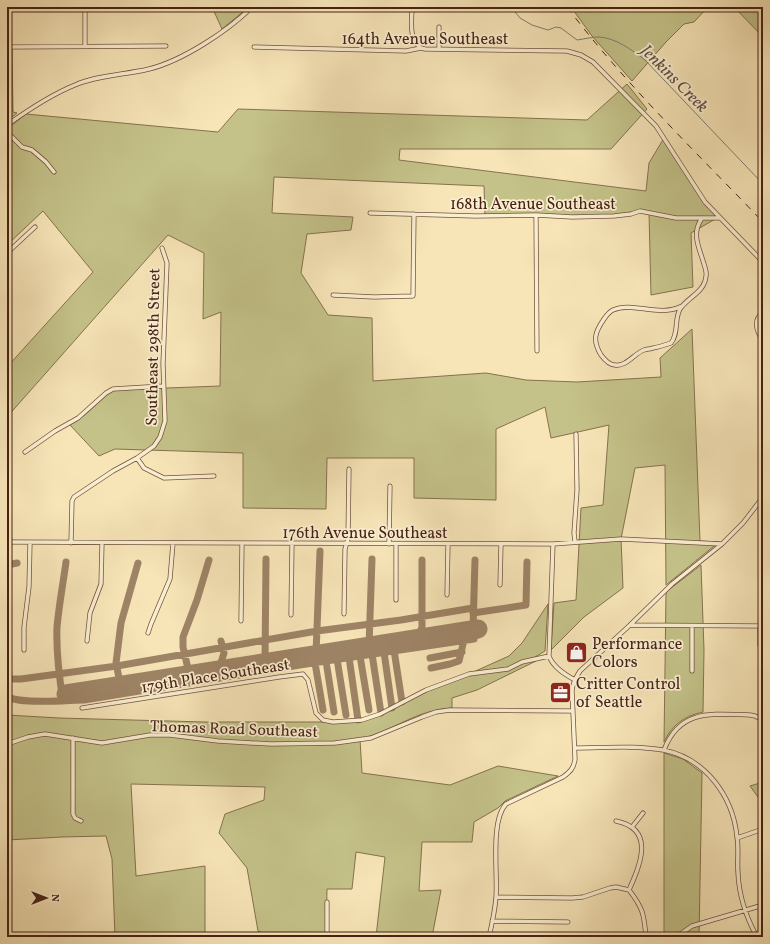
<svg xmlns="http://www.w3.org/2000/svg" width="770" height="944" viewBox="0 0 770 944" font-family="Vollkorn,serif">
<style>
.green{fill:#c4c289;stroke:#85724e}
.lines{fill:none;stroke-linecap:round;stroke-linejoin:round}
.stream{stroke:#7b8074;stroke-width:1}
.taxiway{stroke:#9e8466;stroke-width:7}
.runway{stroke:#9e8466;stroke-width:19}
.minor-casing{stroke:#72533d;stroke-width:5}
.minor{stroke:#faeed1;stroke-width:3.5}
.rail{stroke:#462214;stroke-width:1;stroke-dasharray:7 7;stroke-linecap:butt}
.labels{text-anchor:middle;stroke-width:3.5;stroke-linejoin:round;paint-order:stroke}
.street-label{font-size:16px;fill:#462214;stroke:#faeed1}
.poi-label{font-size:16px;fill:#462214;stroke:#faeed1;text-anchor:start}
.water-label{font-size:17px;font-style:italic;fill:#605144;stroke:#faeed1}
</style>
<rect width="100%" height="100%" fill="#f7e5b8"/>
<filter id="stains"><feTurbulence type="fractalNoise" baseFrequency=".005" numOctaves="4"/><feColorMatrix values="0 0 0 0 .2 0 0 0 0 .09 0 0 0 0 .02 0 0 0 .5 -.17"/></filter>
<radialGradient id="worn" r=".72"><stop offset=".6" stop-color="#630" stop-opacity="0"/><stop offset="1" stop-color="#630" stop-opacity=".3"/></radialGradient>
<path class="green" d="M 212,7 L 249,7 L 222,29 Z
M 571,7 L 708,7 L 694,22 L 684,24 L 666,42 L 632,81 L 592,36 Z
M 734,7 L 763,7 L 763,37 Z
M 12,48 L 13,112 L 17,113 L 7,121 L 7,49 Z
M 627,84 L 647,109 L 611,149 L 400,149 L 399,160 L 646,191 L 649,163 L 664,138 L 717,218 L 691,233 L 693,287 L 651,295 L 649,212 L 640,211 L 606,216 L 485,216 L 484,186 L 274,177 L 272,213 L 353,217 L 351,230 L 307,234 L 301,273 L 328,315 L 372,318 L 373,381 L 486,373 L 526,380 L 577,382 L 661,377 L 660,358 L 692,329 L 700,541 L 719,542 L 666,585 L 665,465 L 635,468 L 621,539 L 623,588 L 584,617 L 551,650 L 554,603 L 576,600 L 581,508 L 603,505 L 609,425 L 551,438 L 545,407 L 496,429 L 496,500 L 414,498 L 414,458 L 327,458 L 326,509 L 243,508 L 243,453 L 115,449 L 99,456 L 70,425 L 86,414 L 110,392 L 114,390 L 220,386 L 221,312 L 203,319 L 204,253 L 168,235 L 7,417 L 7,367 L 93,272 L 43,211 L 7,245 L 7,129 L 26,114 L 218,132 L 238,109 L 587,120 Z
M 701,565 L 704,650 L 703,712 C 684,716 672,725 664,742 L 666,592 Z
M 548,604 L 545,651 L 535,657 L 536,661 L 477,690 L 452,698 L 452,708 C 415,710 394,731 360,739 L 362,773 L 450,785 L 498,766 L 558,776 L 505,801 L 498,808 L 474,822 L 472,842 L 422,842 L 419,891 L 441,890 L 432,937 L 376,937 L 385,857 L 356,852 L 352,889 L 327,889 L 326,937 L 272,937 L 258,931 L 247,868 L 219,833 L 225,814 L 264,800 L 265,787 L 131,784 L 136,876 L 205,866 L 205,937 L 115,937 L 112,859 L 106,836 L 62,837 L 7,840 L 7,715 L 59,718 L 205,722 L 333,722 L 362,720 L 381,713 L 426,690 L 469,674 L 509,656 L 522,643 Z
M 664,753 L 683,759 L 702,773 L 699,937 L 664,937 Z
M 763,782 L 763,804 L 750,786 Z"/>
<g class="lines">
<path class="stream" d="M 511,7 L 520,18 L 532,25 L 548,30 L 556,27 L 561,28 L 577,40 C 584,39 592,37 599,37 C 616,38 632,50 645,60 L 763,184"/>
<path class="taxiway" d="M 7,565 L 17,563
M 473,613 L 526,605 L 527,562
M 418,638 L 422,627 L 422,560
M 401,641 L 402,649
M 369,646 L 372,559
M 394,650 L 402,702
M 384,652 L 392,708
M 316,654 L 320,551
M 372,654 L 381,713
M 360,656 L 369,710
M 349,657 L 358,720
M 293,658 L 306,664
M 430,658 L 462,652
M 337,659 L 346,715
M 326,661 L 334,712
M 265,662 L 266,559
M 315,663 L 323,710
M 431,668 L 450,664 L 459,661 L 464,640
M 219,669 L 224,653 L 221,641
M 7,679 L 21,679 L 117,666 L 317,631 L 401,620 L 473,608
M 191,682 L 183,647 L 183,637 L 197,600 L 209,560
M 82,691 L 84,700 L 306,664 L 474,639 L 473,629 L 475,560
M 122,693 L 116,663 L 121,623 L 138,563
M 7,696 C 18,705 69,700 84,700
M 63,701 C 59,676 56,652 57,627 C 59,605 63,584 66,562"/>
<path class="runway" d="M 66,694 L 478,629"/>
<defs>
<path id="minor" d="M 412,7 C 412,20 408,39 421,48
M 85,46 L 85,7
M 7,47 L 166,46
M 254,47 L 406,51 L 421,48 L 425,49 L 567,51 L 581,55 L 593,62 L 656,126 L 705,202 L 763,262
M 439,49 L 439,27
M 7,125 C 28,110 50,95 75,85 C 98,75 124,75 149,69 C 182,61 228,31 252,7
M 7,132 L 22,147 L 32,150 L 46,162 L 54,172
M 370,213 L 476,216 L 536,215 L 572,217 L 614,216 L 631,214 L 640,211 L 676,218 L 719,218
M 536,215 L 537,351
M 7,253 L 35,227
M 333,295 L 374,297 L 413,296 L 414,214
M 682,306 C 659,318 633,301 613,310 C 609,312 606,316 604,319 C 595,332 592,340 601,355 C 604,359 610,365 615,365 C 626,367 635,353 644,350 C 647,349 651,349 653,348 C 659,347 665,345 671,343 C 679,333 674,320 680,309 C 688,297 705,292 706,276 C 707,272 705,268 704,264 C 699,247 691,234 702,218
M 763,312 C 752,321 757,331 763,342
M 25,452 L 55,431 L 78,418 L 106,393 L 113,389 L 163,386
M 137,458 L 144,468 L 164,478 L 214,476
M 7,542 L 553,544 L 621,539 L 722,544
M 575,542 L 574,533 L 577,490 L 576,434
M 71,543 L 72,501 L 74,497 L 113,471 L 137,458 L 154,446 L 160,437 L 165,421 L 163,364 L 167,263 L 162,248
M 389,544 L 390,486
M 396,544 L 396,600
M 553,544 L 549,656 C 553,667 564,674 575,680
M 500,585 L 501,544
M 447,595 L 448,544
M 344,614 L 345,549 L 348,539 L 349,469
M 291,615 L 292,543
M 241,621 L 242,543
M 630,625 L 763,626
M 760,626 L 760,645
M 148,633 L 151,624 L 170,579 L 173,543
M 87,641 L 90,613 L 101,584 L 102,543
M 24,650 L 24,627 L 29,587 L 30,543
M 692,671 L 692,626
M 82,708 L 279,677 L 303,674 L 308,680 L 316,713 L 323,720 L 333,722 L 362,720 L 380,714 L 426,690 L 469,674 L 508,669 L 522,662 L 549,656
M 73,738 L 73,814 L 75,818 L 81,821
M 7,744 L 28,737 L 45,734 L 102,743 L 150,735 L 170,735 L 218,741 L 271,744 L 335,743 L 371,738 L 422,717 L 436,712 L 450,710 L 573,711
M 575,748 C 604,748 634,745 663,750 C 705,758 733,796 737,837 C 739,849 737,861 738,873 C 739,896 746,917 757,937
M 664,750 C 680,708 713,714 750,715 L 755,716 L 763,720
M 616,821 C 656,829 640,865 629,890 C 643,908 644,914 646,937
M 632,827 L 643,813
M 737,838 L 763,829
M 496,897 L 572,898 L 583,897 L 610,888 L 616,887 L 629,890
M 327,902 L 327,937
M 492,921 L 568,922
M 489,937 C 492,924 495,911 496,897 C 498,874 490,821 506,804 L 563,777 C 570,772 574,768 575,759 L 572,690 C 573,683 576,677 580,671 L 630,625 L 672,584 L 722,544 L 743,523 L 763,497
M 676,937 L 692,926 L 763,905"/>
</defs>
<use href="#minor" class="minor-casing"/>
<use href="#minor" class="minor"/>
<path class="rail" d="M 567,7 C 626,85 696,152 763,222"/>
</g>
<defs>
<symbol id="shop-square" viewBox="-11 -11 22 22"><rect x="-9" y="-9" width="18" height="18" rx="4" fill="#8f2418" stroke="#faeed1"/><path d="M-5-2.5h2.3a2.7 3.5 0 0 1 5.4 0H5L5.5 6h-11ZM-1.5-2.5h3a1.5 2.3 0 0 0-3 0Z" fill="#fff"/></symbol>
<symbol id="office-square" viewBox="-11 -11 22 22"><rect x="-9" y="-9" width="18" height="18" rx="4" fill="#8f2418" stroke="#faeed1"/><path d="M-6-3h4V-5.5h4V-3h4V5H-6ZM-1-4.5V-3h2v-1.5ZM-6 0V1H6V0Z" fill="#fff"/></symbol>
</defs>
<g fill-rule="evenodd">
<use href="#shop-square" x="564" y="640" width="25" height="25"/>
<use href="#office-square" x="548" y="680" width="25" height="25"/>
</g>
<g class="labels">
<g class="street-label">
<text x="425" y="44">164th Avenue Southeast</text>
<text x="533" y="209">168th Avenue Southeast</text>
<text transform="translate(152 347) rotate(-89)" y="6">Southeast 298th Street</text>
<text x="365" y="538">176th Avenue Southeast</text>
<text transform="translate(215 675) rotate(-9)" y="6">179th Place Southeast</text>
<text transform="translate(234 728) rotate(2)" y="6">Thomas Road Southeast</text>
</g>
<g class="poi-label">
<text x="592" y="649">Performance<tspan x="592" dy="18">Colors</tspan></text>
<text x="576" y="689">Critter Control<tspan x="576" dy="18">of Seattle</tspan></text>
</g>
<g class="water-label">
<text transform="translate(675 78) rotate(45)" y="6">Jenkins Creek</text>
</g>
</g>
<rect width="770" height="944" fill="none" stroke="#f7e5b8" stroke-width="24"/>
<rect x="8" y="8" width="754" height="928" fill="none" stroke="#462214" stroke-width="2"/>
<rect x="12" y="12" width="746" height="920" fill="none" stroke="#462214"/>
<g transform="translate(46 898) rotate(90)" stroke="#faeed1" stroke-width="3" paint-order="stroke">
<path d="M0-3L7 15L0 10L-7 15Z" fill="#462214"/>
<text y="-6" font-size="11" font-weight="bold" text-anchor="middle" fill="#462214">N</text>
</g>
<rect width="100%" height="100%" filter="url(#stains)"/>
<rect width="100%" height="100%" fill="url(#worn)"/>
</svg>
